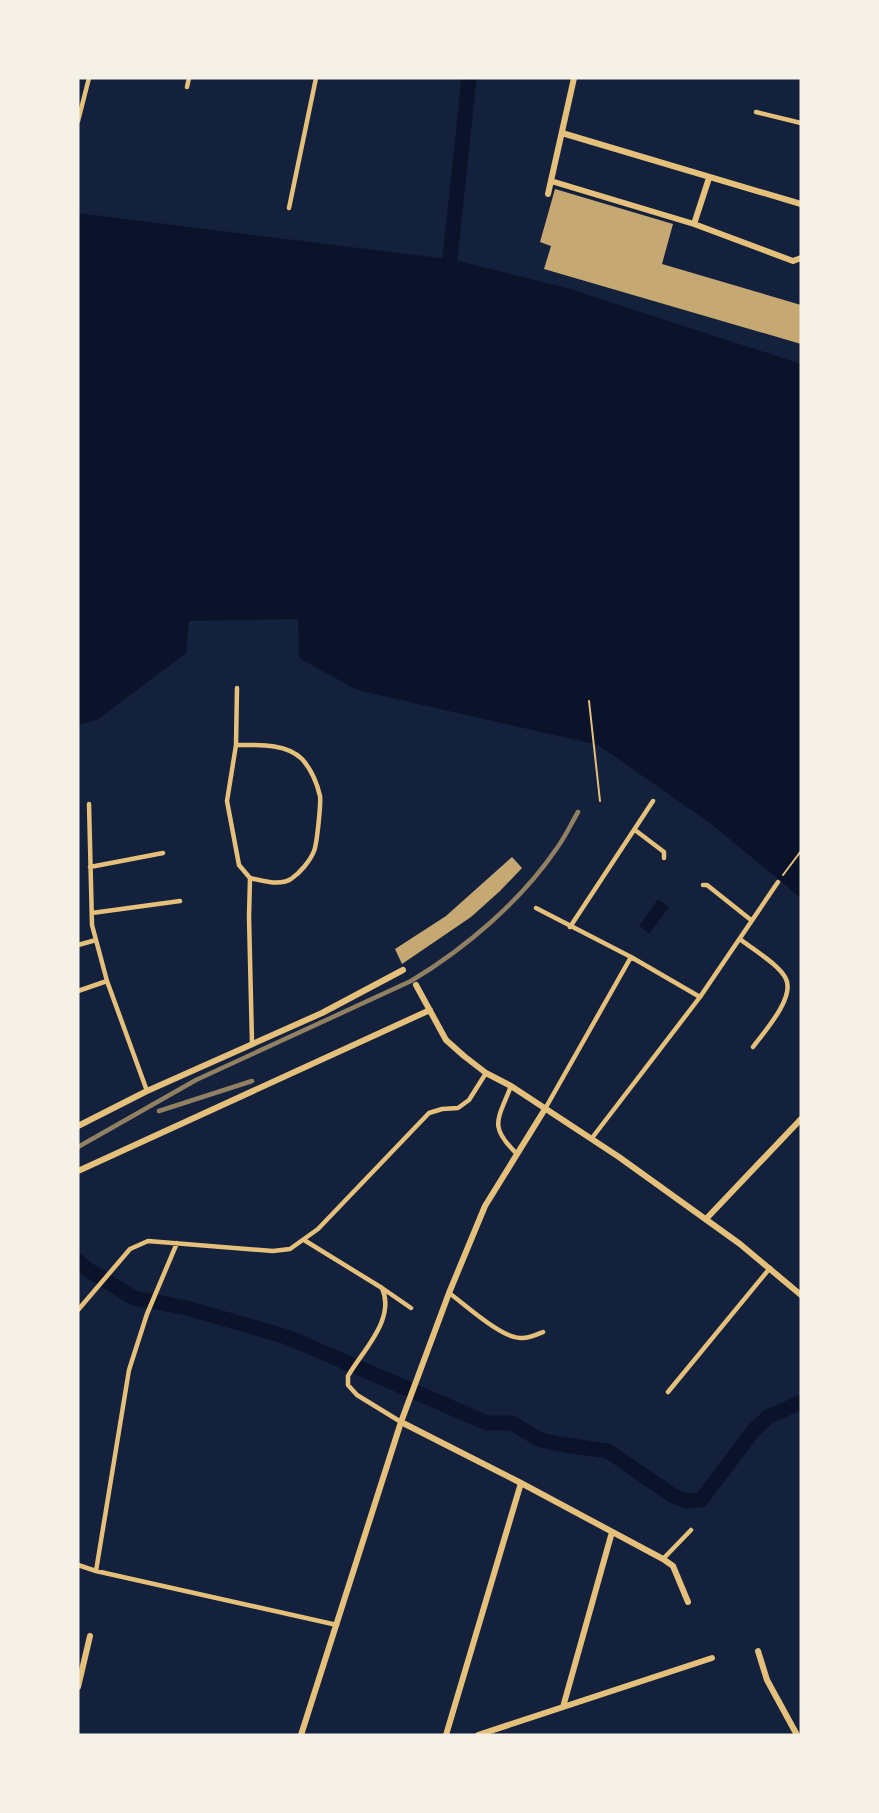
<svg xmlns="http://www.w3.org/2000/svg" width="879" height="1813" viewBox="0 0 879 1813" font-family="'Golos Text',sans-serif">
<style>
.water{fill:#0b132b}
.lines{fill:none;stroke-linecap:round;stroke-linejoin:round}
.canal{stroke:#0b132b;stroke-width:15}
.building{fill:#c6a872}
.path{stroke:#e5c07b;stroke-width:2}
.service{stroke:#e5c07b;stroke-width:4.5}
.minor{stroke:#e5c07b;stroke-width:6}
.rail{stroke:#918062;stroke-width:4.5}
</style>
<rect width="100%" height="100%" fill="#14213d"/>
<path class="water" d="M 78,213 L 455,260 L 567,288 L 801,364 L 801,898 L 710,823 L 598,745 L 357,690 L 299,658 L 298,619 L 189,621 L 186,653 L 97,720 L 78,725 Z
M 658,899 L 669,907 L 649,934 L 639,926 Z"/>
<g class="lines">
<path class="canal" d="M 448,278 L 469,78
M 78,1261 L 87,1269 L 134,1298 L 187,1308 L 287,1337 L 487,1423 L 512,1423 L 540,1440 L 565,1445 L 608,1451 L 672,1495 L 686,1501 L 701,1500 L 754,1430 L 768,1417 L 801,1402"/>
</g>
<path class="building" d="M 555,189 L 673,224 L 662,264 L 801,305 L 801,344 L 544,269 L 551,246 L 540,242 Z
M 512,857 L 522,868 L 500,891 L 471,917 L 402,964 L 395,949 L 446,916 Z"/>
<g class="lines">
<path class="path" d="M 589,701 L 600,801
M 783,875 L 801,851"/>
<path class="service" d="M 187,87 L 189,78
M 756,112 L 801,123
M 78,121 L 89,78
M 289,208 L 316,78
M 236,745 C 257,745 286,743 302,759 C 311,769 317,783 320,796 C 321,803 317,844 314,851 C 310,861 300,873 291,879 C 279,886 263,881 250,878 L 239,865 L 227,801 L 236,745 L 237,688
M 89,804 L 92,925 L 107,981 L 147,1091
M 635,830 L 664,852 L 664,858
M 90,867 L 163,853
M 250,878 L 249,917 L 252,1043
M 703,885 L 707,885 L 751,920
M 536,908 L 631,957 L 700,997 L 778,882
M 92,913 L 180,901
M 570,927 L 653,801
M 740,939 C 752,949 780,965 786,979 C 795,998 764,1032 753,1047
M 78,945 L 96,940
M 78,991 L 107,981
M 511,1086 C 498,1120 488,1126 517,1154
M 545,1109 L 631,957
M 592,1138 L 700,997
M 304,1240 L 382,1288 C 396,1319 363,1350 348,1376 L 348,1385 L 357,1395 L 401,1422
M 382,1288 L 411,1308
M 449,1293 C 466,1305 500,1337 520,1338 C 528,1339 536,1335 543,1332
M 78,1310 L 130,1249 L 148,1241 L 273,1251 L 290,1249 L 318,1229 L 429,1113 L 442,1109 L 458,1108 L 469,1100 L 486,1073
M 668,1392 L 770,1268
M 663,1559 L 691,1530
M 78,1565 L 96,1571 L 337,1625
M 96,1571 L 129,1370 L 147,1314 L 177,1243"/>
<path class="minor" d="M 562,133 L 801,204
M 551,181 L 694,224 L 709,178
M 548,194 L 574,78
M 694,224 L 793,261 L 801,258
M 416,985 L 446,1040 L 464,1056 L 486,1073 L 511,1086 L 619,1157 L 740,1244 L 801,1295
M 78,1126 L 147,1091 L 322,1013 L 403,970
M 78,1171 L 430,1010
M 706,1219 L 801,1119
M 401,1422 L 521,1483 L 663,1559 L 673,1566 L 688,1602
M 758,1651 L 767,1680 L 797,1735
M 78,1687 L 90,1636
M 563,1707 L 612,1532
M 301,1735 L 401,1422 L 449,1293 L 485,1206 L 545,1109
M 446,1735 L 521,1483
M 478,1735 L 712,1658"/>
<path class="rail" d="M 159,1111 L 252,1081
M 78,1147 L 196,1080 L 411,981 C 466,948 521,901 557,848 C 565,837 571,824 578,812"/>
</g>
<rect width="879" height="1813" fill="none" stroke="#f6f1e7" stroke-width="159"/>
</svg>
